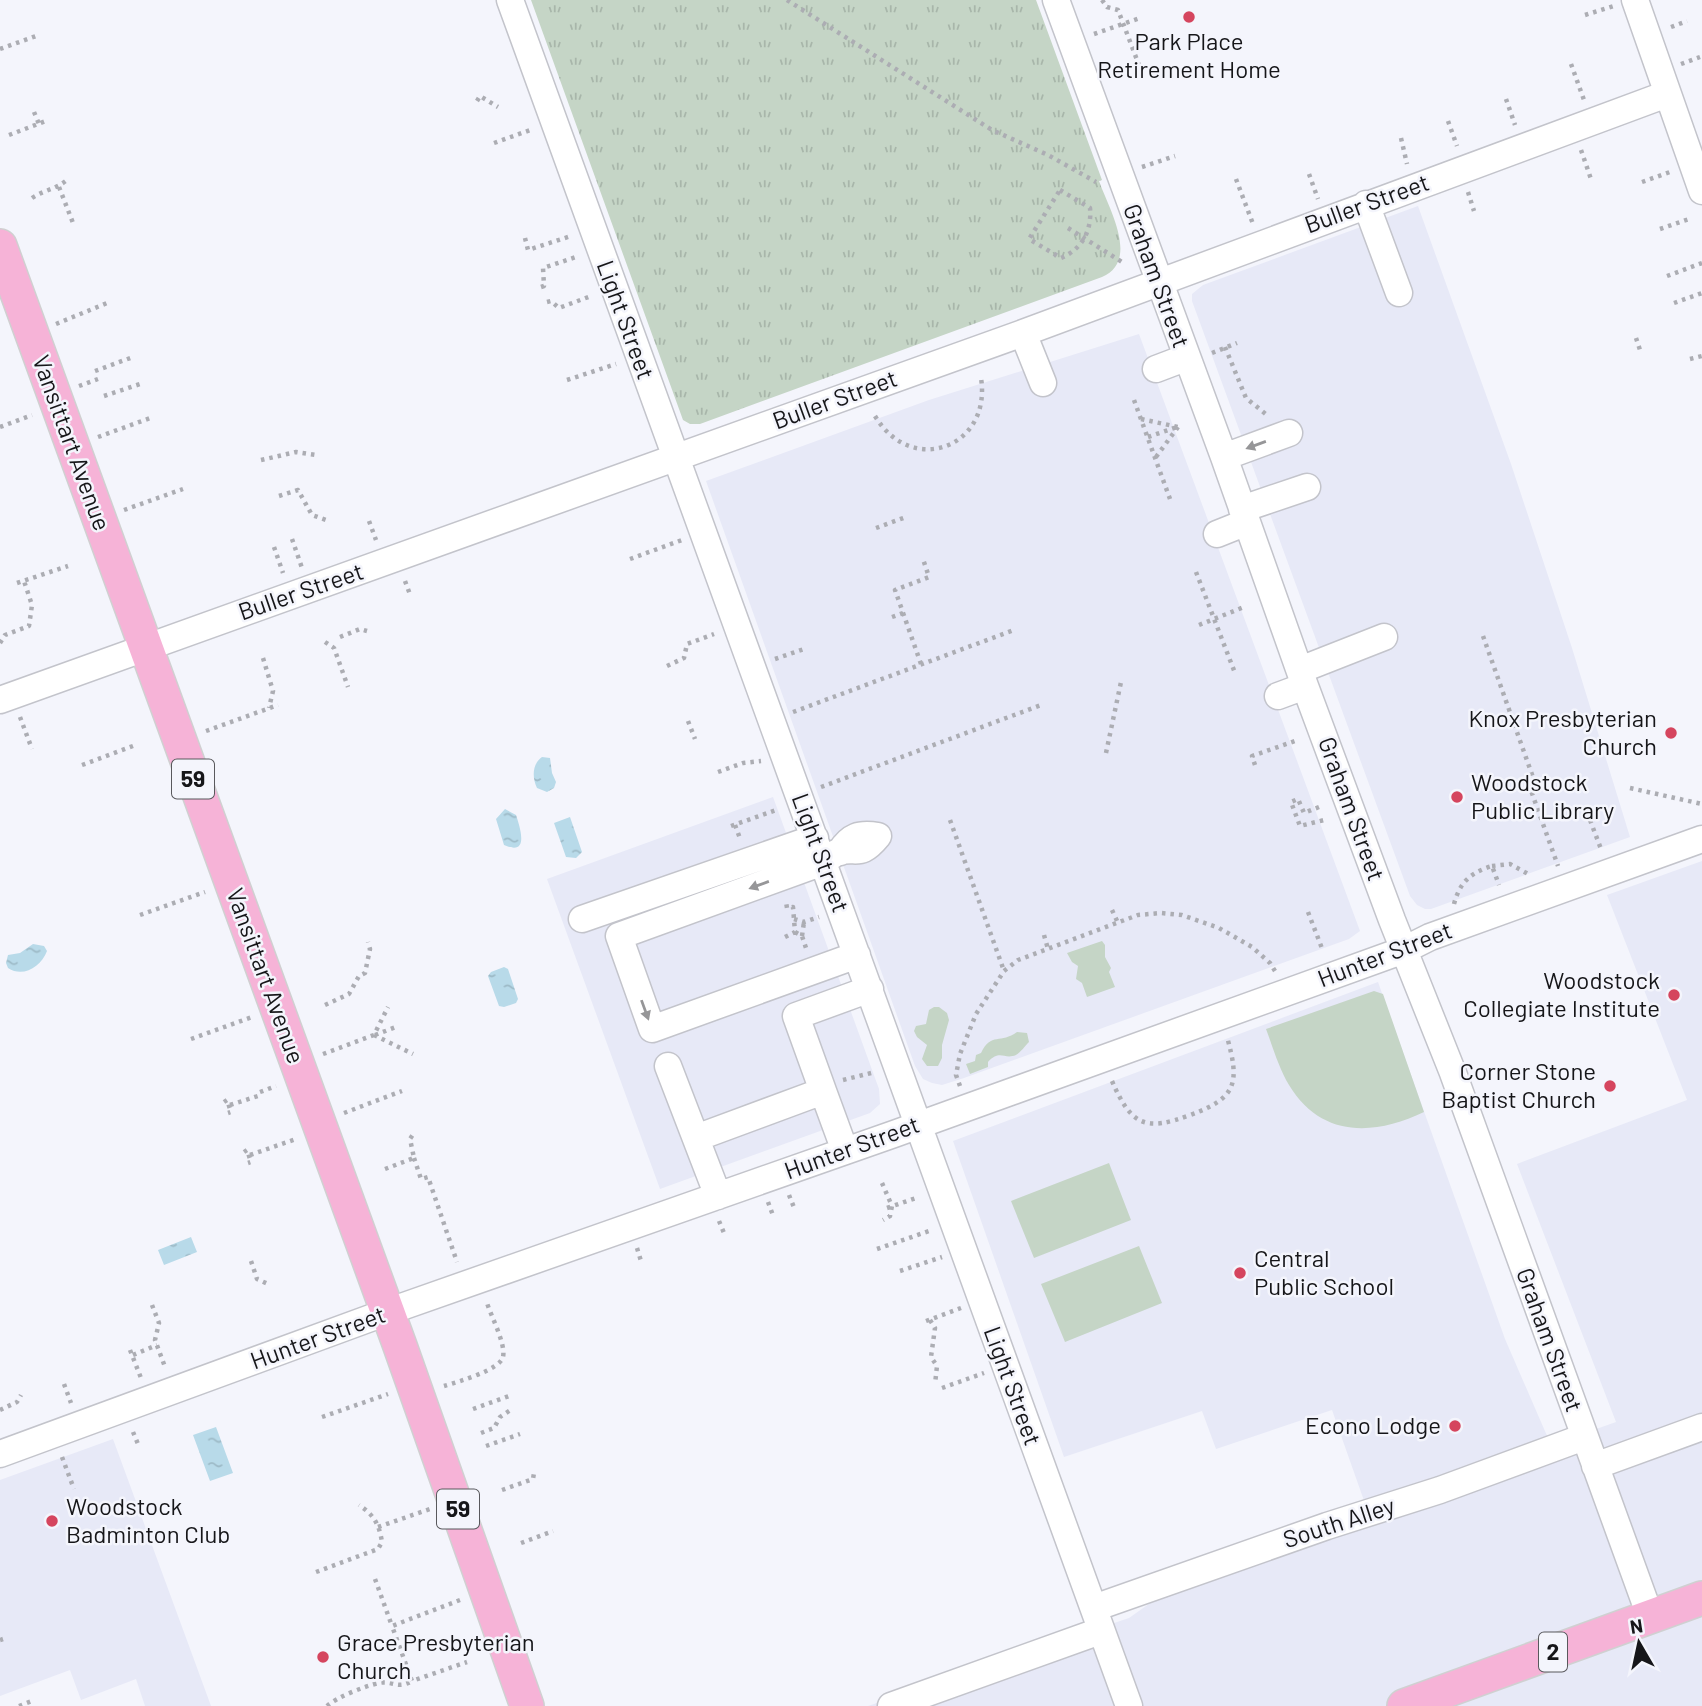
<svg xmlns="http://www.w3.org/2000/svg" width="1702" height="1706" viewBox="0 0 1702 1706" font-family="Barlow,sans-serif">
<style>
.built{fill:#e7e9f7}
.green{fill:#c5d5c6}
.park{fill:url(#park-tufts)}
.water{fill:url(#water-ripples)}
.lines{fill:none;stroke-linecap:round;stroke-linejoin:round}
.minor-casing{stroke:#c3c4cb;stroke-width:29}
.major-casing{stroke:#d0d0d1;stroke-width:36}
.path{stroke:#acadb3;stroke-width:4.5;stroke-dasharray:3.5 5;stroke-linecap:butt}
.minor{stroke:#fff;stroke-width:26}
.major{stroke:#f6b3d7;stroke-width:33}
.oneway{fill:#969698}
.poi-dot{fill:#d5455e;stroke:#f4f5fc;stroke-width:2.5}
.labels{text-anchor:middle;stroke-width:5;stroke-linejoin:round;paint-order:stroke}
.shield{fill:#f4f5fc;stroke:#59595d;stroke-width:2}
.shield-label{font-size:23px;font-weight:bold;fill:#161619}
.poi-label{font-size:24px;fill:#161619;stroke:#f4f5fc;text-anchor:end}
.street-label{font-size:24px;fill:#161619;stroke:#f4f5fc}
</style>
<defs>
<pattern id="park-tufts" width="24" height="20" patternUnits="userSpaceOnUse" patternTransform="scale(1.75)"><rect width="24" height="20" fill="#c5d5c6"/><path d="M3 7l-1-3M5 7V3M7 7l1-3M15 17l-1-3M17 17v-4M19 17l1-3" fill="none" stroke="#a8b6aa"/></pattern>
<pattern id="water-ripples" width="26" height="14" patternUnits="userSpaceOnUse" patternTransform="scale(1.75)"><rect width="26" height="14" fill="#b8dae9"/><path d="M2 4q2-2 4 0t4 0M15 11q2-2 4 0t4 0" fill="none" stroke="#9dbac7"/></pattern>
</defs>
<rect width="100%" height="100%" fill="#f4f5fc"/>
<path class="built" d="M 1418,206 L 1511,464 L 1572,648 L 1630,837 L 1431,909 L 1425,909 L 1417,905 L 1410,896 L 1192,301 L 1192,294 L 1203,285 Z
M 1139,334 L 1360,931 L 1349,939 L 964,1078 L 942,1085 L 932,1083 L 923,1079 L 915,1066 L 706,481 L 929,400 Z
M 773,797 L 879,1089 L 880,1104 L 870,1113 L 660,1189 L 547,879 Z
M 1702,861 L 1702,1706 L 868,1706 L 1129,1618 L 1183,1580 L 1368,1512 L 1332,1410 L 1216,1449 L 1202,1411 L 1064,1457 L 953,1141 L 1378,982 L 1505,1339 L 1551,1445 L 1616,1422 L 1517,1164 L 1687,1100 L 1607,895 Z
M 113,1439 L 185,1635 L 211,1706 L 145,1706 L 136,1679 L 81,1700 L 70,1670 L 0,1696 L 0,1480 Z"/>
<path class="green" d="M 1102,941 L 1105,945 L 1105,957 L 1111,968 L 1109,972 L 1115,987 L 1087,997 L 1082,983 L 1076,979 L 1078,966 L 1072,962 L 1067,953 Z
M 1374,991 L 1383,994 L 1424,1112 C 1374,1136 1321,1138 1289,1085 C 1279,1068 1273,1048 1266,1029 Z
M 934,1007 L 939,1007 L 947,1013 L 949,1020 L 942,1045 L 942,1058 L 938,1066 L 927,1066 L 922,1059 L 927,1045 L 917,1037 L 914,1031 L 916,1026 L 926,1024 L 929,1010 Z
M 1017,1032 L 1027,1033 L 1029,1042 C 1025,1046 1021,1052 1016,1055 C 1004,1060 1000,1049 988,1062 L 988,1067 L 970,1074 L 966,1064 L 975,1061 L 976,1055 L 981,1053 C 991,1032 1001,1044 1017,1032 Z
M 1109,1163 L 1131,1220 L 1034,1258 L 1011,1201 Z
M 1139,1246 L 1162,1303 L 1065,1342 L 1041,1284 Z"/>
<path class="park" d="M 531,0 L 1036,0 L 1102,180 L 1099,181 C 1109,209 1140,261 1102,277 L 700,424 L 690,424 L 683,420 Z"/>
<path class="water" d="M 542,757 L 550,758 L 552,773 L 556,782 L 554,788 L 547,792 L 537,788 C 532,778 532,764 542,757 Z
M 505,809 L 516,815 C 520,827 530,857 504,845 L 496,819 Z
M 570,817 L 582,852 L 576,858 L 566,857 L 554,823 Z
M 33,944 L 44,946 L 47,951 C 41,967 23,978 8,968 L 6,963 L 8,955 L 20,953 Z
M 504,967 L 508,969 L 518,999 L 516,1003 L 504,1007 L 499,1006 L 488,976 L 491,972 Z
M 191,1237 L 197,1252 L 164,1265 L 158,1250 Z
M 216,1427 L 233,1473 L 210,1481 L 193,1435 Z"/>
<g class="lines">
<defs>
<path id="minor" d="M 510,0 L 1129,1706
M 1056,0 L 1224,457 L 1305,686 L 1392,920 L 1453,1073 L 1650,1616
M 1635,0 L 1702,191
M 1366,204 L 1399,293
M 1023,333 L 1043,383
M 1156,369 L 1185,358
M 1224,457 L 1289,433
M 1242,509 L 1307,487
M 1217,534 L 1247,522
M 1300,670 L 1384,637
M 1278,696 L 1305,686
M 0,700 L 1023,333 L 1667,94
M 840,852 C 850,836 859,833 878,836 C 859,859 857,846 838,852 C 833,854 828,859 823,862 L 619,936 L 652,1029 L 857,955
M 582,919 L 815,838
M 668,1066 L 718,1196
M 823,1091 L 796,1016 L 870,989
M 696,1138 L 823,1091 L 845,1151
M 0,1454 L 387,1312 L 894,1134 L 1404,950 L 1430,937 L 1702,839
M 1595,1466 L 1702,1427
M 1094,1608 L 1327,1526 L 1440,1490 L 1584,1437
M 891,1706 L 1100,1631"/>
<path id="major" d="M 0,246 L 400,1346 L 527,1706
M 1404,1706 L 1702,1598"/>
</defs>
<use href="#minor" class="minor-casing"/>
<use href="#major" class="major-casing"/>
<path class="path" d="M 787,0 L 992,130 L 1048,155 L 1096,182
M 1102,0 L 1107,7 L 1118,10 L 1142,73
M 1585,15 L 1614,6
M 1671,27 L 1687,21
M 1094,34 L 1140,18
M 0,49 L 36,36
M 1571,64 L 1584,100
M 1681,64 L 1700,57
M 1506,99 L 1515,125
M 477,101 L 480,96 L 498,107
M 34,112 L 39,124
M 1448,121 L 1457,146
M 9,135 L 46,121
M 1401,138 L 1407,164
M 494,143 L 533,129
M 1581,150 L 1592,182
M 1142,167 L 1175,156
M 1309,174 L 1318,199
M 1236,179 L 1253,224
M 1642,182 L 1670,172
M 59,187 L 73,223
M 1060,190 L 1090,208 C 1092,231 1082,249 1061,258 L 1029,239 Z
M 1468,192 L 1474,211
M 32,198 C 44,190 57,189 68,179
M 1068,228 L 1122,262
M 1660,229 L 1692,218
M 525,238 L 528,250 L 571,236
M 1667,276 L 1702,263
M 541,287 L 544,286 L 543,268 L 579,256
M 547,302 L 551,301 L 559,308 L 591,296
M 1674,303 L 1702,293
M 56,324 L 107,303
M 1636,338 L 1640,350
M 1225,347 L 1246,398 L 1267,415
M 1212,353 L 1237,343
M 1690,359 L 1702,356
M 95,371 L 133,357
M 567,380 L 616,364
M 79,386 L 98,379
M 104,396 L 143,383
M 1134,400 L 1170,499
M 875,416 C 911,477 992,448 981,378
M 1141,419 L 1178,427
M 0,427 L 32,415
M 98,437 L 153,417
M 1148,437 L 1177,427
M 1156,457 L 1178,427
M 261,460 L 296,452 L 316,455
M 279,496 L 298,490 L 312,515 L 326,520
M 124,510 L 183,489
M 369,521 L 376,540
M 876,528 L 906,517
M 292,539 L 302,568
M 274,547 L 283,573
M 630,559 L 682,540
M 1196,572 L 1235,673
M 405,581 L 411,597
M 17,583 L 68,566
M 892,617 L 903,613
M 1199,625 L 1244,607
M 1483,636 L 1535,783 L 1529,785 L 1558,866
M 340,637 L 360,629 L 367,631
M 325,642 L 334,648 L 348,687
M 0,643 L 5,635 L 29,626 L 32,605 L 24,581
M 263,658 L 273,691 L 269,708
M 775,659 L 804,649
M 921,664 L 895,590 L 929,577 L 923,559
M 667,666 L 684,658 L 687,644 L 714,634
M 793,712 L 1014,630
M 20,717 L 32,749
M 688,721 L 695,739
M 206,731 L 278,705
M 1106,753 L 1121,682
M 82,765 L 133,746
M 1255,765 L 1252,756 L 1295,741
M 718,772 L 743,763 L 761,761
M 821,787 L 1041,705
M 1630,788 L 1702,804
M 1319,807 L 1304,813 L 1298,799 L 1291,802 L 1300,826 L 1324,820
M 950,820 L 1004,971
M 1590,820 L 1601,849
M 735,825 L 741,841
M 731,826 L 779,809
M 1492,866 L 1510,864 L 1530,875
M 1454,904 C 1460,882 1470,873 1492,866 L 1499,885
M 1112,910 L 1118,923
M 1308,912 L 1323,951
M 140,915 L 205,892
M 794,919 L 804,922 L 819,917
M 795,932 L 802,936 L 806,948
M 1044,935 L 1048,949
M 802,936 L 804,922
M 785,937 L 795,932 L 793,907 L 787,908 L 786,902
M 325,1005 L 349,994 L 359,976 L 365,973 L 370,949 L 368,942
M 374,1035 L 413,1054
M 375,1035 L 396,1027
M 191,1039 L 252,1017
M 323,1054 L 374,1035 L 388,1007
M 843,1080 L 875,1072
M 1112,1081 C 1131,1125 1145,1132 1190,1115 C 1237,1098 1240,1083 1227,1037
M 960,1086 L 956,1075 L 960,1054 L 976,1014 L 1004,971 L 1018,960 L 1138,915 L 1161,913 L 1182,915 L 1219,928 L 1252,947 L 1270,963 L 1275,971
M 260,1092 L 276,1086
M 224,1102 L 227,1100 L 231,1112 L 228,1113
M 230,1105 L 261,1095
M 344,1113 L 402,1091
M 244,1152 L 247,1150 L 251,1162 L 248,1163
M 250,1155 L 296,1139
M 414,1158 L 421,1179 L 428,1177 L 457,1262
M 385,1169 L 414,1158 L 410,1139 L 414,1133
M 882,1183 L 892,1206 L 890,1216 L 883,1220
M 789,1195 L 795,1210
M 768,1202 L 774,1218
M 887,1208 L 919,1197
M 719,1221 L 724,1233
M 637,1248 L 641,1261
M 877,1249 L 932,1230
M 251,1261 L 257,1279 L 268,1284
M 900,1271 L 942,1257
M 152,1305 L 159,1323 L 155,1340 L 165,1367
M 930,1320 L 935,1328 L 931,1357 L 937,1366 L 935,1384
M 926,1321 L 961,1308
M 130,1350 L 141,1378
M 133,1355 L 157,1345
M 64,1384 L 71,1403
M 444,1386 C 457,1382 500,1370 503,1357 C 506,1344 491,1316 487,1303
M 942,1388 L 984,1373
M 473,1409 L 509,1396
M 0,1410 L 17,1402 L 21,1395
M 322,1417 L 388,1394
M 133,1432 L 138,1444
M 481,1433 L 494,1428 L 500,1417 L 512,1409
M 486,1446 L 520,1434
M 62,1457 L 74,1489
M 502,1490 L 533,1479 L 534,1473
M 378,1527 L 430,1509
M 521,1543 L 553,1531
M 316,1572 L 378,1549 L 382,1542 C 379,1524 374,1515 359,1505
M 375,1579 L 392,1626
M 460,1600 L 392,1626 L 412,1681 L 467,1662
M 0,1640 L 3,1639
M 19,1706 L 32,1701
M 327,1706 C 337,1697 365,1686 379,1683 C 393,1680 397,1690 412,1681"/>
<use href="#minor" class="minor"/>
<use href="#major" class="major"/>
</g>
<defs><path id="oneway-solid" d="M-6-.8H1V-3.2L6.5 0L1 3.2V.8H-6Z" transform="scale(1.75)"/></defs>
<g class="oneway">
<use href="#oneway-solid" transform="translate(1256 445) rotate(160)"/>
<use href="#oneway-solid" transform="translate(759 885) rotate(160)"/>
<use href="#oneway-solid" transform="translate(645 1010) rotate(70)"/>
</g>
<g class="poi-dot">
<circle cx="1189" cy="17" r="7"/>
<circle cx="1671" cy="733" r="7"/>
<circle cx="1457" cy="797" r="7"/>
<circle cx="1674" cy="995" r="7"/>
<circle cx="1610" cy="1086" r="7"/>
<circle cx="1240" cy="1273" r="7"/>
<circle cx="1455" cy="1426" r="7"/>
<circle cx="52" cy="1521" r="7"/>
<circle cx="323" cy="1657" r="7"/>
</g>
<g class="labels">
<g class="shield">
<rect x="172" y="759.5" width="42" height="39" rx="5"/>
<rect x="437" y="1489.5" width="42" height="39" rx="5"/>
<rect x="1539" y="1632.5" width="28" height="39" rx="5"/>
</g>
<g class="shield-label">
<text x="193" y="787">59</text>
<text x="458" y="1517">59</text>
<text x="1553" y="1660">2</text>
</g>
<g class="poi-label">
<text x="1189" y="50" text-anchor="middle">Park Place<tspan x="1189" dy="28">Retirement Home</tspan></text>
<text x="1657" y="727">Knox Presbyterian<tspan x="1657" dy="28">Church</tspan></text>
<text x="1471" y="791" text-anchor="start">Woodstock<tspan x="1471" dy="28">Public Library</tspan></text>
<text x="1660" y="989">Woodstock<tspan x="1660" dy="28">Collegiate Institute</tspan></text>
<text x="1596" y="1080">Corner Stone<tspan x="1596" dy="28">Baptist Church</tspan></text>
<text x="1254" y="1267" text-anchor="start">Central<tspan x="1254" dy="28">Public School</tspan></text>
<text x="1441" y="1434">Econo Lodge</text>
<text x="66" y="1515" text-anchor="start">Woodstock<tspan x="66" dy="28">Badminton Club</tspan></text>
<text x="337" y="1651" text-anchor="start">Grace Presbyterian<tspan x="337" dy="28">Church</tspan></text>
</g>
<g class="street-label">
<text transform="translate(1367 204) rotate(-20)" y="8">Buller Street</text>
<text transform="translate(1156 276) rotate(70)" y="8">Graham Street</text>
<text transform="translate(625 320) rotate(70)" y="8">Light Street</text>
<text transform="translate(835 400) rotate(-20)" y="8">Buller Street</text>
<text transform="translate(71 443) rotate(70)" y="8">Vansittart Avenue</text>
<text transform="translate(301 592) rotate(-19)" y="8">Buller Street</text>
<text transform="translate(1351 809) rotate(70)" y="8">Graham Street</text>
<text transform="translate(820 853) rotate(70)" y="8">Light Street</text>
<text transform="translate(1385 955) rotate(-21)" y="8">Hunter Street</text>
<text transform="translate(265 976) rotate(70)" y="8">Vansittart Avenue</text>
<text transform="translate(852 1148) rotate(-20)" y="8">Hunter Street</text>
<text transform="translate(318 1338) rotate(-20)" y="8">Hunter Street</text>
<text transform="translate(1549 1340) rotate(70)" y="8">Graham Street</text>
<text transform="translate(1012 1386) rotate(70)" y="8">Light Street</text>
<text transform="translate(1339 1523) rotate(-18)" y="8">South Alley</text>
</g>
</g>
<g transform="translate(1639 1643) rotate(351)" stroke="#f4f5fc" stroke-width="5" paint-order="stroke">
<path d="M0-5L12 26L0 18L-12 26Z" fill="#161619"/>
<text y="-10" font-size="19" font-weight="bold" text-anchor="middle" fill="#161619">N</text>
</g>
</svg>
